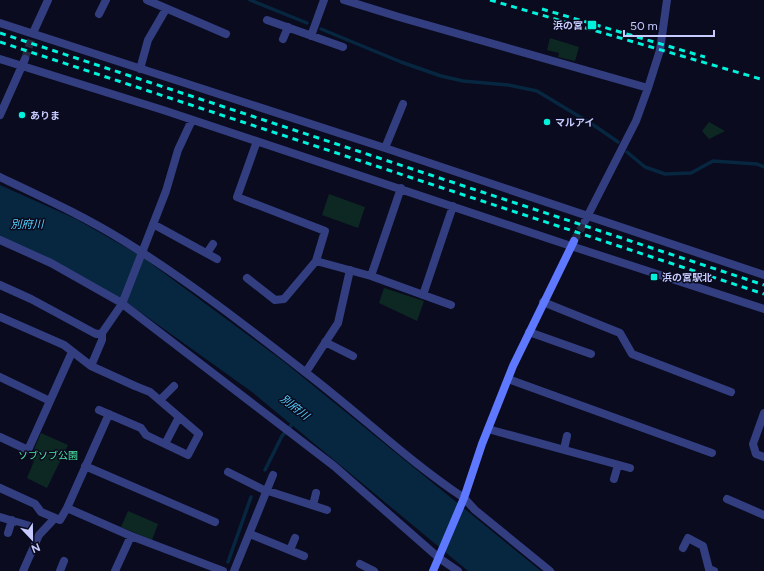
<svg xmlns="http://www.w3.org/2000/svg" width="764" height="571" viewBox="0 0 764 571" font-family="Figtree,'Noto Sans JP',sans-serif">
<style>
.green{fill:#0d2822}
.water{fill:#072640}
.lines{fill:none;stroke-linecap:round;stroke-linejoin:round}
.stream{stroke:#072640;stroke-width:3.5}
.street-tunnel{stroke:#262840;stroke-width:8;stroke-dasharray:8 4;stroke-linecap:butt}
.street{stroke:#323e80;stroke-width:8}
.secondary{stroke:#5e78ff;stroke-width:8}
.rail{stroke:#00f2dd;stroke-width:3;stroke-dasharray:6 5;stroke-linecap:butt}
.poi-dot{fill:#00f2dd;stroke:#0a0b1e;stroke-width:1.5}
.labels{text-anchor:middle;stroke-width:3;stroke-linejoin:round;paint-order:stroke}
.poi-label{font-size:10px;font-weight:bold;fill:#c7cbff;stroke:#0a0b1e;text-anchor:start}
.park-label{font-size:10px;fill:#4ce6a3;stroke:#0a0b1e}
.water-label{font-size:11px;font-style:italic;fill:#55d0ff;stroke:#0a0b1e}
</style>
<rect width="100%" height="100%" fill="#0a0b1e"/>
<path class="green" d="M 550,38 L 579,47 L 575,61 L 558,57 L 559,53 L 547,50 Z
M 709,122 L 725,131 L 709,139 L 702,131 Z
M 329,194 L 365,207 L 358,228 L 322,215 Z
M 384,288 L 424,301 L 417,321 L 379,303 Z
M 41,433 L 68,445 L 47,488 L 27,478 L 34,461 L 30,459 Z
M 128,511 L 158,524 L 152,540 L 121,527 Z"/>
<path class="water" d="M 0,185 L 76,219 L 141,256 L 283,361 L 541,571 L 468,571 L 252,392 L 122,299 L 0,239 Z"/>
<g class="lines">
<path class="stream" d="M 250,0 L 307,23
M 321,29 L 401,62 L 441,76 L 463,81 L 508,85 L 537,91 L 595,126 L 618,142
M 627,152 L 645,167 L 665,174 L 691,173 L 713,161 L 757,164 L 764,167
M 265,470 L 282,436 L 294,422
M 228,562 L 251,497"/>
<path class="street-tunnel" d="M 25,59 L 33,33
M 574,241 L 585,221"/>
<path class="street" d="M 147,0 L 226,34
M 344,0 L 399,17 L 648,88
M 99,14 L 106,0
M 267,20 L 343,47
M 0,23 L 385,148 L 764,275
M 33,33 L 48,0
M 311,36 L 324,0
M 283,39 L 288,27
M 0,59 L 163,110 L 571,246 L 764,309
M 140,69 L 148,40 L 166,9
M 0,115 L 25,59
M 385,148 L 403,104
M 0,177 C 42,197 84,216 124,241 C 187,280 246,326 305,372 C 359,413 408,461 464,498 L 475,510 L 550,571
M 585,221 L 636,121 L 648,88 L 660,50 L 667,0
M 153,224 L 217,259
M 0,240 L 51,263 L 120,302 L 334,466 L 439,558 L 458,571
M 207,253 L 213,244
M 316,261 L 371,276 L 451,305
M 371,276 L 401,188
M 247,278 L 275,300 L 284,299 L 316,261 L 325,231 L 237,197 L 257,141
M 0,285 L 31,299 L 96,334 L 102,333
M 423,295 L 453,206
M 543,302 L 620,333 L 632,354 L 731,392
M 0,317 L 64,345 L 91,366 L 102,340 L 102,333 L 122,304 L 166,191 L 178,150 L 192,120
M 529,332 L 591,354
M 325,342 L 353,356
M 91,366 L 135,386 L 150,392 L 199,434 L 188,455 L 146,435 L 141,428 L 99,410
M 306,372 L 338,323 L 350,270
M 0,377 L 50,401 L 72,352
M 508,379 L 712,453
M 160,400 L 174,386
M 764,413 L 753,444 L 756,454 L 764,457
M 488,429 L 630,468
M 0,437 L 28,450 L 50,401
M 165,444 L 179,417
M 564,449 L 567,436
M 85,466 L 215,522
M 228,472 L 262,489 L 327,510
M 614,479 L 618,465
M 0,488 L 35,504 L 41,512 L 60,520 L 67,508 L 131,536 L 223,571
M 727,499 L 764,515
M 313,505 L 316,493
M 67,508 L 109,414
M 0,517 L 30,526
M 8,533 L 12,520
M 250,534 L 304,556
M 683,548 L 688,538 L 703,546 L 709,569 L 714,571
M 290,550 L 295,538
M 360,564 L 374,571
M 23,571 L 39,535 L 55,518
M 60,571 L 64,561
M 115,571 L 131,536
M 234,571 L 273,475"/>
<path class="secondary" d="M 433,571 L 464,498 L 482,444 L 513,366 L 574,241"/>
<path class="rail" d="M 490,0 L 764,80
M 542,9 L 705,57
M 0,33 L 764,285
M 0,42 L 764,294"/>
</g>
<g class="poi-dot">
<rect x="587" y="20" width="10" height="10" rx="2"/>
<circle cx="22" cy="115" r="4"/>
<circle cx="547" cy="122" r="4"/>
<rect x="650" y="273" width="8" height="8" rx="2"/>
</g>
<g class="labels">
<g class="poi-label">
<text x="583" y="29" text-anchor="end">浜の宮</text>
<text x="30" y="119">ありま</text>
<text x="555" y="126">マルアイ</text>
<text x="662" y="281">浜の宮駅北</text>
</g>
<g class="park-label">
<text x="48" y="459">ソブソブ公園</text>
</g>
<g class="water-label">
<text x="27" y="228">別府川</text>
<text transform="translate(295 407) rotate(38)" y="4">別府川</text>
</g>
</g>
<g transform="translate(32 539) rotate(158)" stroke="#0a0b1e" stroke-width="3" paint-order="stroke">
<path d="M0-3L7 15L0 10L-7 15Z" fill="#c7cbff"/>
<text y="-6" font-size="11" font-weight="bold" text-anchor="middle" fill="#c7cbff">N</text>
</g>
<path d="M624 30v6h90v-6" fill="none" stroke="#c7cbff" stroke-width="2"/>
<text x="630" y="30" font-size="12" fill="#c7cbff" stroke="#0a0b1e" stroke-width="3" paint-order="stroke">50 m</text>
</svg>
